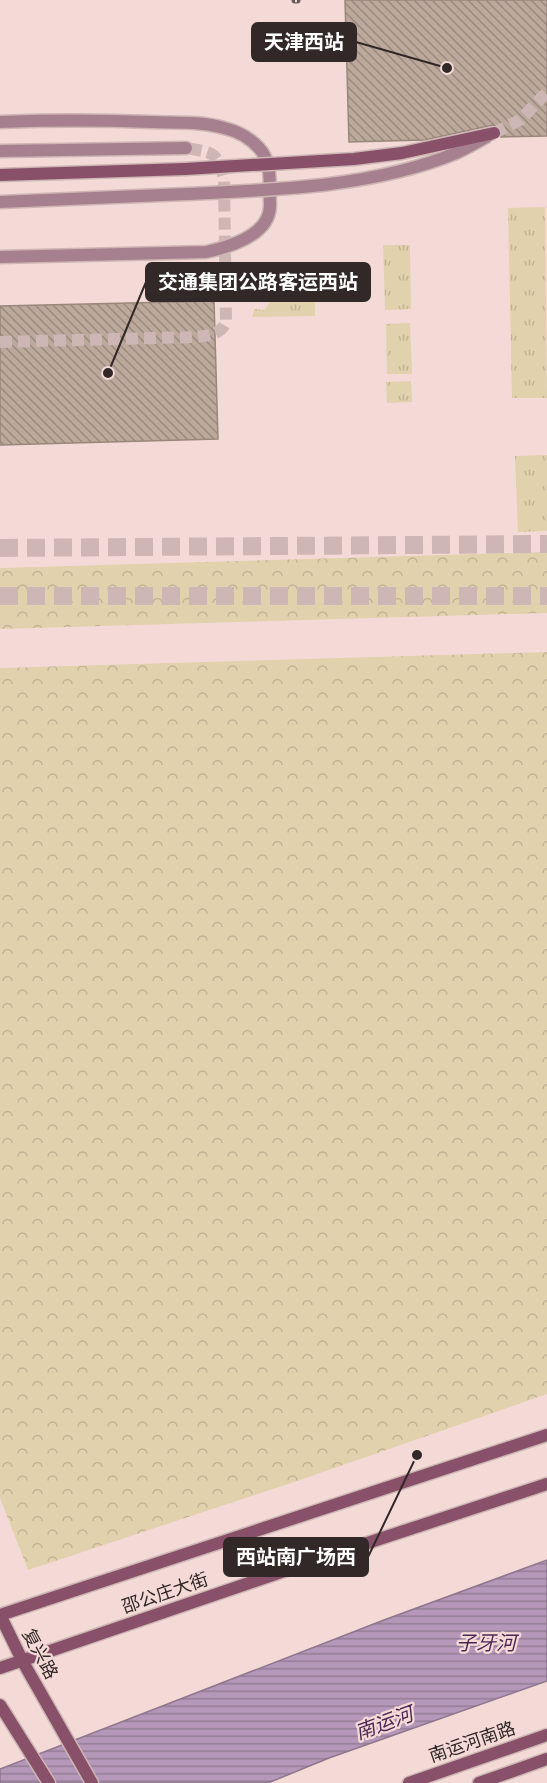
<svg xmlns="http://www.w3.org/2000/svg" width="547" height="1783" viewBox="0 0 547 1783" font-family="Signika,'Noto Sans SC',sans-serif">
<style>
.grass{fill:url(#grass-tufts)}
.park{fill:url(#park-crowns)}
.water{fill:url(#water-rules);stroke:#8e768d;stroke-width:1.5}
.building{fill:url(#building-back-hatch);stroke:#9a877b;stroke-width:1.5}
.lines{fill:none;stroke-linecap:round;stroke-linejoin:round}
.street-tunnel{stroke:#cdb6b4;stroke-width:12;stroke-dasharray:12 6;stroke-linecap:butt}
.secondary-tunnel{stroke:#cdb6b4;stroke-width:12;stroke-dasharray:12 6;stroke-linecap:butt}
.highway-tunnel{stroke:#cdb6b4;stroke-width:18;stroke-dasharray:18 9;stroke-linecap:butt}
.street-casing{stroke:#cdb6b4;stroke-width:15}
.secondary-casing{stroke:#cdb6b4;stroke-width:15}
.street{stroke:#a7808f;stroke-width:12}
.secondary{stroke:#885169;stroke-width:12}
.rail-casing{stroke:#675857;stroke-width:7}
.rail{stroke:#f4dad7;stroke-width:4.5;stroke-dasharray:14;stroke-linecap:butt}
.street-bridge-casing{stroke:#cdb6b4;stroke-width:15;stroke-linecap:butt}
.secondary-bridge-casing{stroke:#cdb6b4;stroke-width:15;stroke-linecap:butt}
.street-bridge{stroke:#a7808f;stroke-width:12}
.secondary-bridge{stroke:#885169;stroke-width:12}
.labels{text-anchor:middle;stroke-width:4.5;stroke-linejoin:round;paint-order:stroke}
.street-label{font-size:18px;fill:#322827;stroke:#f4dad7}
.water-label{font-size:20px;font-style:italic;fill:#4d2753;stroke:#f4dad7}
.leader{fill:none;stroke:#322827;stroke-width:2}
.callout-dot{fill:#322827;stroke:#f4dad7;stroke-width:2}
.callout{fill:#322827;stroke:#322827;stroke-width:2}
.callout-label{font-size:20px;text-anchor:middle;font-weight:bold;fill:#fff}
</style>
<defs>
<pattern id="grass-tufts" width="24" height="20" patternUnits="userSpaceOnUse" patternTransform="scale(1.5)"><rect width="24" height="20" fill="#e1d1ad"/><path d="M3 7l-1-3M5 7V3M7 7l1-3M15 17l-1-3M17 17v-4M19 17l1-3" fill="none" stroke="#c2b395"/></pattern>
<pattern id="park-crowns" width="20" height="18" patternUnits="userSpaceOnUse" patternTransform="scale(1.5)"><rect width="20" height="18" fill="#e1d1ad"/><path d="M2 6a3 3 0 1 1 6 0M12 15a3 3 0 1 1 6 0" fill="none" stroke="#c2b395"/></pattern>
<pattern id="water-rules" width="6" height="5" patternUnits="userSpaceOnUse" patternTransform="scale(1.5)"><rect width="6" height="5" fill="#b598b9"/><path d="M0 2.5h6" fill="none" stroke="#947c96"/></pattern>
<pattern id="building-back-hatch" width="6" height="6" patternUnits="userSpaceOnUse" patternTransform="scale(1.5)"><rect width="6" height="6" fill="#bca99c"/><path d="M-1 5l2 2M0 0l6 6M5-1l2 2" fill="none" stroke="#998a7f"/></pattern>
</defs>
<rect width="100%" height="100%" fill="#f4dad7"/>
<path class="grass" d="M 545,207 L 547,398 L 512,398 L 508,208 Z
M 383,245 L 410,245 L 411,309 L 385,310 Z
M 291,264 C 320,264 314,294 315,316 L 252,317 L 254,309 L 264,310 C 281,294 262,269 291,264 Z
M 410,323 L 412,374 L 387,374 L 386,324 Z
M 411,381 L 412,402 L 387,403 L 386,382 Z
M 547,455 L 547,531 L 518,532 L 515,456 Z"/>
<path class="park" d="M 547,552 L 547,613 L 0,629 L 0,568 Z
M 547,652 L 547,1394 L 300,1480 L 28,1570 L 0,1498 L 0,668 Z"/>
<path class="water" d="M 547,1560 L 547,1681 L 329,1758 L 268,1783 L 0,1783 L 0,1769 L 384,1620 Z"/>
<path class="building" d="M 345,0 L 547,0 L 547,136 L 501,137 L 502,132 L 500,128 L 493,125 L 425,140 L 349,142 Z
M 214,301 L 218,439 L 0,445 L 0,306 Z"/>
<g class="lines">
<path class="street-tunnel" d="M 0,342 L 196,337 C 209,335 221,335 226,322 L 224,178 C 216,150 213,153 186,148"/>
<path class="secondary-tunnel" d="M 494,133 L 520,120 L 547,92"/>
<path class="highway-tunnel" d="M 0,548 L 547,544
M 0,596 L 547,596"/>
<defs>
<path id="street" d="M 0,122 C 50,120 100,120 151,122 C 175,123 200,121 224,128 C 237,131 249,137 259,148 C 273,163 269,185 270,204 C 271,235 229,247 206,252 L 0,257
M 0,151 L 186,148
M 0,202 L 186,194"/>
<path id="secondary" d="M 0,175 L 185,169
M 0,1668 L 337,1553 L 547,1484
M 0,1705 L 49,1783
M 92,1783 L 23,1662 L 0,1615 L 547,1435
M 409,1783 L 547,1735
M 479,1783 L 547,1759"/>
</defs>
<use href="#street" class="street-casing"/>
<use href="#secondary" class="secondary-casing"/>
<use href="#street" class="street"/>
<use href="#secondary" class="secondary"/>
<defs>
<path id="rail" d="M 295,0 L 297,0"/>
</defs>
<use href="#rail" class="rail-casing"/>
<use href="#rail" class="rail"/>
<defs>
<path id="street-bridge" d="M 186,194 C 274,190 374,187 456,153 C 467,148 477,142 488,136"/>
<path id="secondary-bridge" d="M 185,169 L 354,159 L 402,153 L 494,133"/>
</defs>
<use href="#street-bridge" class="street-bridge-casing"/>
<use href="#secondary-bridge" class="secondary-bridge-casing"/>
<use href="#street-bridge" class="street-bridge"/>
<use href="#secondary-bridge" class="secondary-bridge"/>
</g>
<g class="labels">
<g class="street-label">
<text transform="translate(165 1593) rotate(-19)" y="6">邵公庄大街</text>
<text transform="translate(40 1654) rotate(62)" y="6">复兴路</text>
<text transform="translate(472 1742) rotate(-19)" y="6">南运河南路</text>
</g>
<g class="water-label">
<text x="486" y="1650">子牙河</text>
<text transform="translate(384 1723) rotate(-20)" y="7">南运河</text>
</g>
</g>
<path class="leader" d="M447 68L356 42M108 373L146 282M417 1455L368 1557"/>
<g class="callout-dot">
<circle cx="447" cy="68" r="6"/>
<circle cx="108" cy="373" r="6"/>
<circle cx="417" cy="1455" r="6"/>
</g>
<g class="callout">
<rect x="252" y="23" width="104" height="38" rx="6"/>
<rect x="146" y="263" width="224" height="38" rx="6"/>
<rect x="224" y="1538" width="144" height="38" rx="6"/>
</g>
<g class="callout-label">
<text x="304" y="49">天津西站</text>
<text x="258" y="289">交通集团公路客运西站</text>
<text x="296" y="1564">西站南广场西</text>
</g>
</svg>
